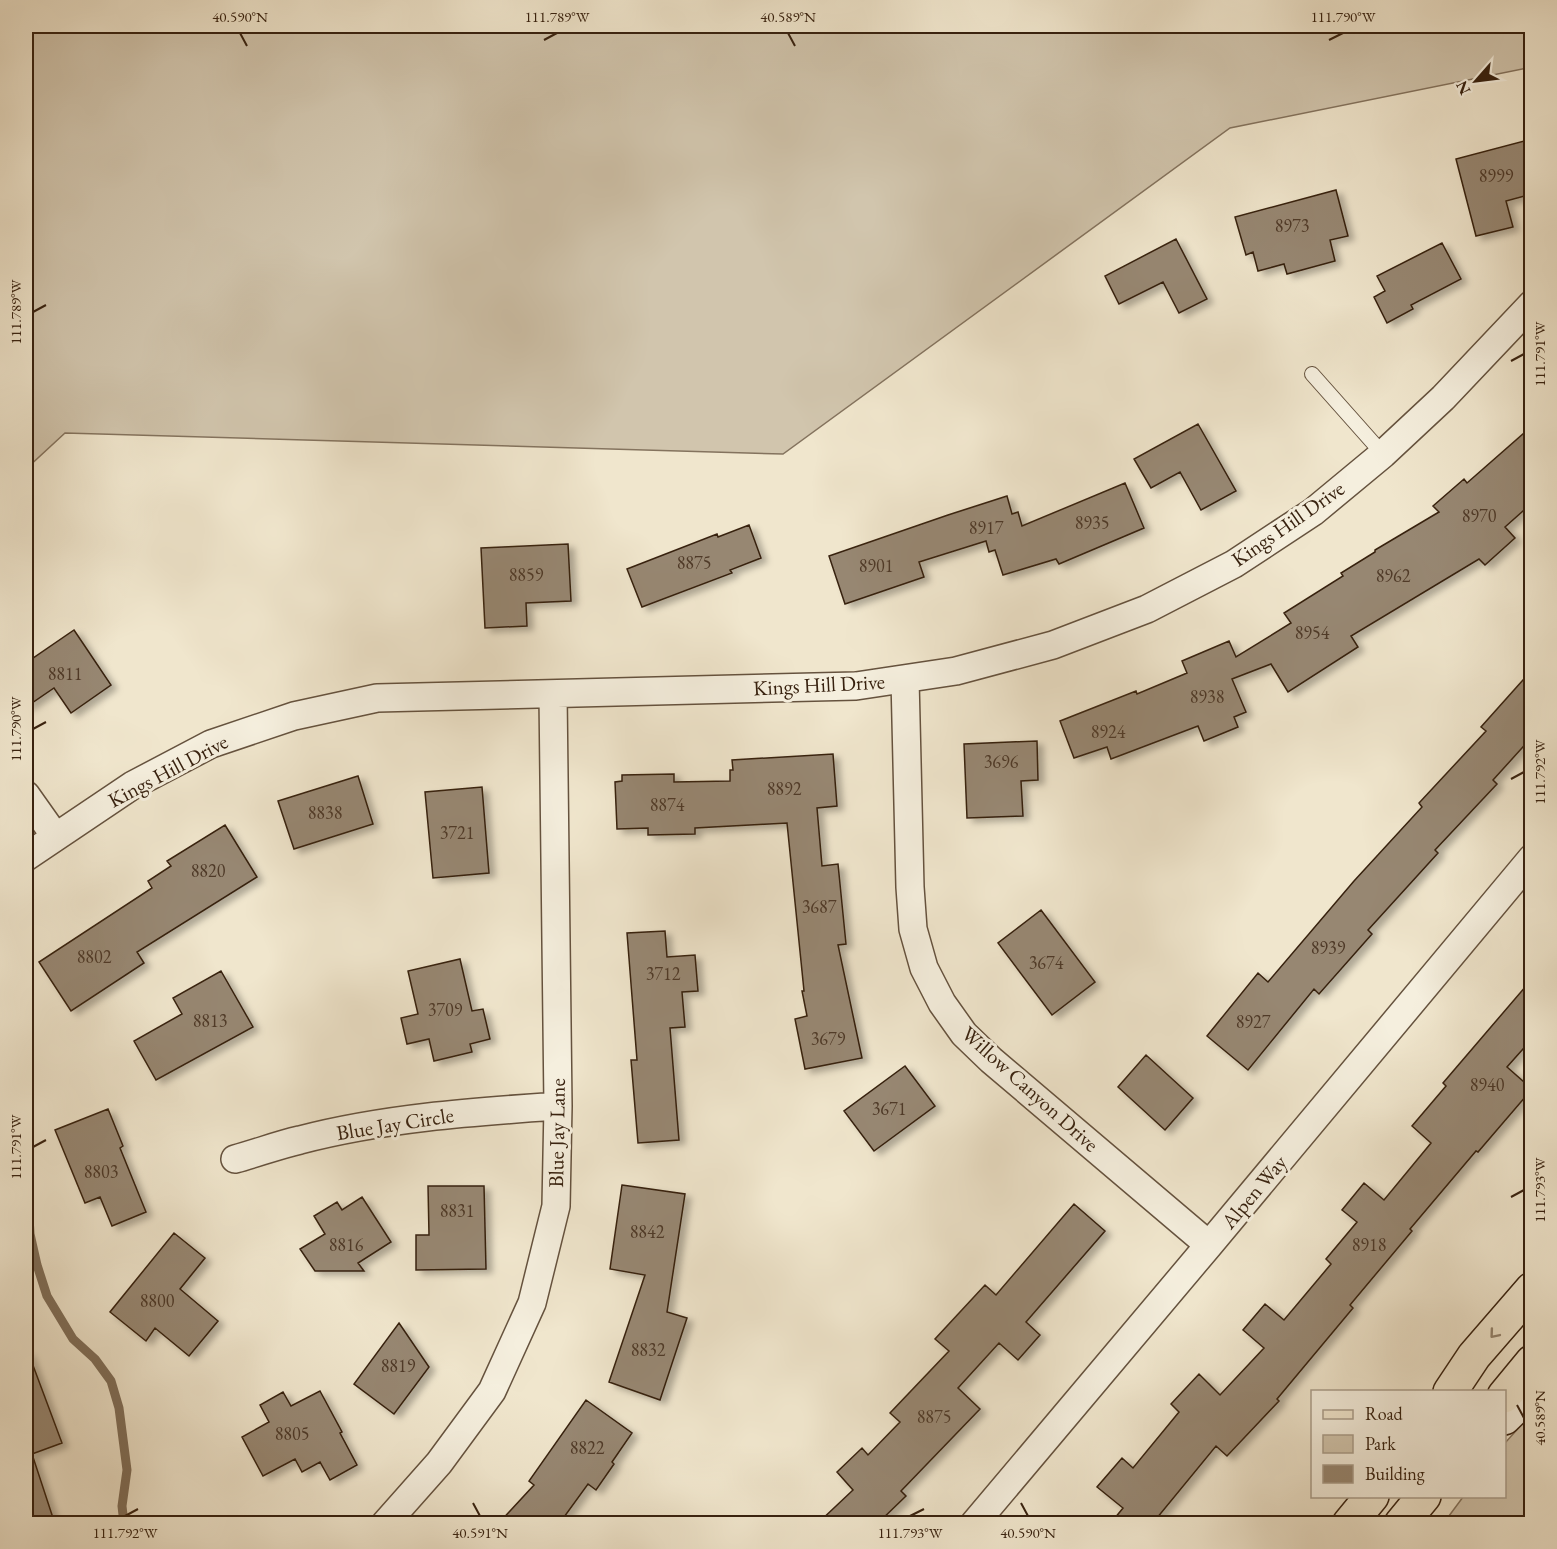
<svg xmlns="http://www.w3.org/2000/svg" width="1557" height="1549" viewBox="0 0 1557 1549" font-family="'EB Garamond',serif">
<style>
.green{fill:#d1c5ad;stroke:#84735e;stroke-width:1.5}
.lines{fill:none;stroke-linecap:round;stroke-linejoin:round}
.stream{stroke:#806f5a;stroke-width:9}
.building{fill:#978772;stroke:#37210f;stroke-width:1.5;filter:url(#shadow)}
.service-casing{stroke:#65523e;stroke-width:16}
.minor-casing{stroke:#65523e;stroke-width:30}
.secondary-casing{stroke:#37210f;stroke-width:36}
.primary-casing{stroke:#37210f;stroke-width:36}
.service{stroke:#f5efde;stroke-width:14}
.minor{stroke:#f5efde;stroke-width:27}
.secondary{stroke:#f5efde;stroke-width:33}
.primary{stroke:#f0e6cd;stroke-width:33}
.oneway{stroke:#94846e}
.ticks{fill:none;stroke:#37210f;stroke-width:2}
.labels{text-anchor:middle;stroke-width:6;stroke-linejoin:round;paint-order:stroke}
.number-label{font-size:18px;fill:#4f3a28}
.street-label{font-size:21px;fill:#37210f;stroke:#f5efde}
.neatline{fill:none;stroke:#37210f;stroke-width:2}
.ticks-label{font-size:15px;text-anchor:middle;fill:#37210f}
</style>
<defs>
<filter id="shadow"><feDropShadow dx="6" dy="4" stdDeviation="3" flood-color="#0004"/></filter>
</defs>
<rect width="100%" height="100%" fill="#f0e6cd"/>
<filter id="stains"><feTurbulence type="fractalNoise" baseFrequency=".00333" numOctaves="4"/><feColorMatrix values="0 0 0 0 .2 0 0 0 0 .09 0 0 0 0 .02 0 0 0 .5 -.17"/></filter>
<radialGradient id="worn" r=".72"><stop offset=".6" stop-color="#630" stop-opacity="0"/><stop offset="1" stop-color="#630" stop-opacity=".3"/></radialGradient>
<path class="green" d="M 26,26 L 1531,26 L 1532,67 L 1230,128 L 783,454 L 65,433 L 26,469 Z
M 1531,1414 L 1531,1523 L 1443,1524 L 1463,1497 L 1504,1496 L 1505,1443 Z"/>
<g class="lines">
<path class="stream" d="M 26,1163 L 30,1234 L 37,1265 L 47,1296 L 73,1339 L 95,1359 L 111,1381 L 119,1408 L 127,1470 L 122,1506 L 124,1524"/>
</g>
<path class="building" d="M 1532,139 L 1532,194 L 1506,201 L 1513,227 L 1476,236 L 1456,159 Z
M 1336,190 L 1348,236 L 1330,240 L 1335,261 L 1287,274 L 1284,264 L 1258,271 L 1253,252 L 1246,255 L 1235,217 Z
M 1176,239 L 1207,299 L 1179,313 L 1163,282 L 1119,304 L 1105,276 Z
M 1442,243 L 1461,279 L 1411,305 L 1413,309 L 1387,323 L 1374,297 L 1385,291 L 1377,276 Z
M 1198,424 L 1236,491 L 1201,510 L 1180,472 L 1151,488 L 1134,459 Z
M 1532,426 L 1532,503 L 1505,527 L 1515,538 L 1485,565 L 1479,559 L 1351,636 L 1358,647 L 1288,692 L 1271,664 L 1232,679 L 1246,712 L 1234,717 L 1238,727 L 1204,741 L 1198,726 L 1111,759 L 1107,747 L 1074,758 L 1060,721 L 1136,691 L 1137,694 L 1187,673 L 1182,661 L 1229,641 L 1236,657 L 1291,623 L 1284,613 L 1343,576 L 1341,573 L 1375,552 L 1375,550 L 1439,512 L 1433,506 L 1464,479 L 1467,483 Z
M 1125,483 L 1144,528 L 1059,564 L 1056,559 L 1003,575 L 995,550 L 989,552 L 986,541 L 919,562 L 924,577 L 845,604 L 829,556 L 948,515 L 1007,496 L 1012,514 L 1018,512 L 1022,526 Z
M 749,525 L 761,558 L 730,570 L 732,573 L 642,607 L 627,569 L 717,534 L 718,537 Z
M 568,544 L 571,601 L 526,603 L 527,626 L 485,628 L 481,548 Z
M 74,630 L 111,685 L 71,713 L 54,688 L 26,707 L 26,663 Z
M 1532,670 L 1532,737 L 1493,780 L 1497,784 L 1435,850 L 1438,853 L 1368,930 L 1372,934 L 1319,994 L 1314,989 L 1248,1070 L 1207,1036 L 1258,973 L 1268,982 L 1354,881 L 1422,807 L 1419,803 L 1486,731 L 1481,727 Z
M 1037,741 L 1038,780 L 1021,781 L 1023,816 L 967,818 L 964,744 Z
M 833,754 L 837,806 L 817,808 L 822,866 L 838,864 L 846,944 L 838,945 L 862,1058 L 805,1069 L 795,1019 L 807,1016 L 802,991 L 804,991 L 787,823 L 695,828 L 695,834 L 648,835 L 648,828 L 617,829 L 615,782 L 622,781 L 622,775 L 674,774 L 674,782 L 730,781 L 730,770 L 733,770 L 732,760 Z
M 358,776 L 373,824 L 294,849 L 278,801 Z
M 482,787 L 489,873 L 433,878 L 425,792 Z
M 225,825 L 257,877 L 137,952 L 144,963 L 71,1011 L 39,962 L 152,888 L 148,881 L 171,866 L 167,861 Z
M 1041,910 L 1095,982 L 1052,1015 L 998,943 Z
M 665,931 L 667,957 L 695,955 L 698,991 L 682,992 L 685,1027 L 670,1028 L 679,1140 L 638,1143 L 631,1060 L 637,1060 L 627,933 Z
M 460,959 L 472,1011 L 483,1009 L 490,1039 L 470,1044 L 472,1052 L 434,1061 L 429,1039 L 407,1044 L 401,1018 L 418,1014 L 408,971 Z
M 221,971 L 253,1027 L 156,1080 L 134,1041 L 182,1014 L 173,998 Z
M 1532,979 L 1532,1039 L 1507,1067 L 1532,1089 L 1478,1152 L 1476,1151 L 1410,1229 L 1412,1231 L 1350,1305 L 1353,1308 L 1277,1399 L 1279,1401 L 1227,1456 L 1216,1446 L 1152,1524 L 1110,1524 L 1123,1508 L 1097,1487 L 1122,1458 L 1133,1468 L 1179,1412 L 1171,1404 L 1199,1374 L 1220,1395 L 1264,1348 L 1243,1330 L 1265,1304 L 1284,1320 L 1331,1264 L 1326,1259 L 1357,1222 L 1342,1210 L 1364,1183 L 1384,1200 L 1431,1143 L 1412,1126 L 1446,1086 L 1443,1083 Z
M 1146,1055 L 1193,1098 L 1165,1130 L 1118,1087 Z
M 905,1066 L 935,1106 L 874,1151 L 844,1111 Z
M 108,1109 L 123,1146 L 120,1148 L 146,1212 L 112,1226 L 100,1197 L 85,1203 L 55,1130 Z
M 622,1185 L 685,1194 L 667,1312 L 687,1318 L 660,1400 L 609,1382 L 645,1275 L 610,1269 Z
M 428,1186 L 484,1186 L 486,1269 L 416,1270 L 416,1235 L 429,1235 Z
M 362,1197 L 391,1242 L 358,1263 L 364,1271 L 315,1271 L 300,1249 L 325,1234 L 314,1216 L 337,1202 L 342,1210 Z
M 1074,1204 L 1105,1231 L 1026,1322 L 1040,1335 L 1018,1360 L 999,1343 L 958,1388 L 980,1409 L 901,1491 L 906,1496 L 877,1524 L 817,1524 L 853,1490 L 837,1472 L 862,1448 L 868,1455 L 900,1422 L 890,1413 L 949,1351 L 935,1339 L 985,1285 L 996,1295 Z
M 174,1233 L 205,1258 L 180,1289 L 218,1321 L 189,1356 L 155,1328 L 146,1341 L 110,1312 Z
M 399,1323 L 429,1367 L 394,1414 L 354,1384 Z
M 26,1352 L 28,1352 L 62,1443 L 32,1454 L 55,1524 L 26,1524 Z
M 320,1391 L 342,1432 L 340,1433 L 357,1465 L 330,1480 L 320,1462 L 302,1472 L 295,1459 L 263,1476 L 242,1437 L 269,1422 L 260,1405 L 283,1392 L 291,1406 Z
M 586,1400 L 632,1433 L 612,1462 L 614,1464 L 596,1490 L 588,1484 L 559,1524 L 498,1524 L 534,1485 L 529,1481 Z"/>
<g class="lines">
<defs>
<path id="service" d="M 1312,374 L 1383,454"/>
<path id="minor" d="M 905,679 L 910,887 L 913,929 L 924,968 L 942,1003 L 964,1034 L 991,1060 L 1209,1245
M 26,795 L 55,836
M 26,857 L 133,785 L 211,744 L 294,716 L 377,698 L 856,686 L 956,671 L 1053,645 L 1147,609 L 1234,564 L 1313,512 L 1383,454 L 1443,398 L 1532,304
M 235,1159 C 257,1153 278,1145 300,1140 C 384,1118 472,1112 558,1106
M 385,1524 L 439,1463 L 492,1391 L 532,1303 L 556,1206 L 558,1106 L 553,694
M 974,1524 L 1209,1245 L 1532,858"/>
<path id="secondary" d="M 1504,1418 L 1532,1391"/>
<path id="primary" d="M 1450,1392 L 1474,1356 L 1532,1289
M 1504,1396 L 1532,1362
M 1349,1524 L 1372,1496
M 1401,1524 L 1424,1496"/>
</defs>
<use href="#service" class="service-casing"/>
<use href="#minor" class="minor-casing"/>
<use href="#secondary" class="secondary-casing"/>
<use href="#primary" class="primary-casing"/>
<use href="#service" class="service"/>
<use href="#minor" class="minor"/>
<use href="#secondary" class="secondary"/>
<use href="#primary" class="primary"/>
</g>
<defs><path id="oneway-chevron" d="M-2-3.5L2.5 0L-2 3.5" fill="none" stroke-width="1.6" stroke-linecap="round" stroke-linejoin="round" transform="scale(1.5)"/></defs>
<use class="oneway" href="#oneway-chevron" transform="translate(1494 1334) rotate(130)"/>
<path class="ticks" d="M 240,33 L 247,46M 788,33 L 795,46M 544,40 L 557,33M 1329,40 L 1343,33M 33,312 L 46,305M 1511,361 L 1524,354M 33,729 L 46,722M 1511,779 L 1524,772M 33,1147 L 46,1140M 1511,1197 L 1524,1190M 1517,1405 L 1524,1418M 473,1503 L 480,1516M 1021,1503 L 1028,1516M 125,1516 L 138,1509M 910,1516 L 924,1509"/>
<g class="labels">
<g class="number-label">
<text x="1496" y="182">8999</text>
<text x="1292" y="232">8973</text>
<text x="1479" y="522">8970</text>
<text x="1092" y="529">8935</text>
<text x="986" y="534">8917</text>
<text x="694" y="569">8875</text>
<text x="876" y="572">8901</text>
<text x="526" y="581">8859</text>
<text x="1393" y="582">8962</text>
<text x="1312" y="639">8954</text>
<text x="65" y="680">8811</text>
<text x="1207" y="703">8938</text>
<text x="1108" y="738">8924</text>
<text x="1001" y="768">3696</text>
<text x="784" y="795">8892</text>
<text x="667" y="811">8874</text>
<text x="325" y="819">8838</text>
<text x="457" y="839">3721</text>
<text x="208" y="877">8820</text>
<text x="819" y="913">3687</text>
<text x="1328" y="954">8939</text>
<text x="94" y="963">8802</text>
<text x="1046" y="969">3674</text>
<text x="663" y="980">3712</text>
<text x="445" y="1016">3709</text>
<text x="210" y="1027">8813</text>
<text x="1253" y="1028">8927</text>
<text x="828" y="1045">3679</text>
<text x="1487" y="1091">8940</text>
<text x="889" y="1115">3671</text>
<text x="101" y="1178">8803</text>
<text x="457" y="1217">8831</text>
<text x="647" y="1238">8842</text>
<text x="346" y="1251">8816</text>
<text x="1369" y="1251">8918</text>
<text x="157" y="1307">8800</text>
<text x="648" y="1356">8832</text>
<text x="398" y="1372">8819</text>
<text x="934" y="1423">8875</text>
<text x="292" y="1440">8805</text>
<text x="587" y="1454">8822</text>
</g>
<g class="street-label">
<text transform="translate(1288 524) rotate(-35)" y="7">Kings Hill Drive</text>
<text transform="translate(819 685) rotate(-3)" y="7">Kings Hill Drive</text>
<text transform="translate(168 771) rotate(-28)" y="7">Kings Hill Drive</text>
<text transform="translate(1030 1089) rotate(42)" y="7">Willow Canyon Drive</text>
<text transform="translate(395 1124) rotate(-9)" y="7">Blue Jay Circle</text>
<text transform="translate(557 1133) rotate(-89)" y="7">Blue Jay Lane</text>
<text transform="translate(1254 1192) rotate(-50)" y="7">Alpen Way</text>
</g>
</g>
<rect width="1557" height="1549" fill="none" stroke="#f0e6cd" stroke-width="66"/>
<rect x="1311" y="1390" width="195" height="108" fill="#f5efde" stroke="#a99d8b" stroke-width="1.5"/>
<rect x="1323" y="1410" width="30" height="9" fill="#f0e6cd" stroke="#a99d8b" stroke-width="1.5"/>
<text x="1365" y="1420" font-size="18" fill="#37210f">Road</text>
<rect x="1323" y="1435" width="30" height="18" fill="#d1c5ad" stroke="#a99d8b" stroke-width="1.5"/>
<text x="1365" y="1450" font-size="18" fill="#37210f">Park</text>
<rect x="1323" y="1465" width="30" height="18" fill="#978772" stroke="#a99d8b" stroke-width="1.5"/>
<text x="1365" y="1480" font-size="18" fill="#37210f">Building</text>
<g transform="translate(1476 81) rotate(242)" stroke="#f5efde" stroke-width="4.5" paint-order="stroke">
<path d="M0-4.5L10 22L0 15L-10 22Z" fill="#37210f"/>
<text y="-9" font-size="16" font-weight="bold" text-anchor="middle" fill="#37210f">N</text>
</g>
<rect x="33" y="33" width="1491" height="1483" class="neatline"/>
<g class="ticks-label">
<text x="240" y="22">40.590°N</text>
<text x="557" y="22">111.789°W</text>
<text x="788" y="22">40.589°N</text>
<text x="1343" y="22">111.790°W</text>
<text transform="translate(16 312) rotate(-90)" y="5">111.789°W</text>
<text transform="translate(1540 354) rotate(-90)" y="5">111.791°W</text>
<text transform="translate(16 729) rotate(-90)" y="5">111.790°W</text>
<text transform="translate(1540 772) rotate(-90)" y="5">111.792°W</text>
<text transform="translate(16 1147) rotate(-90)" y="5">111.791°W</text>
<text transform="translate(1540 1190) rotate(-90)" y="5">111.793°W</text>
<text transform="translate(1540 1418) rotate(-90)" y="5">40.589°N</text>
<text x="125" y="1538">111.792°W</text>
<text x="480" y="1538">40.591°N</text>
<text x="910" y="1538">111.793°W</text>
<text x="1028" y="1538">40.590°N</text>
</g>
<rect width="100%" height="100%" filter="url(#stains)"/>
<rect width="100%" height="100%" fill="url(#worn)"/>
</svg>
